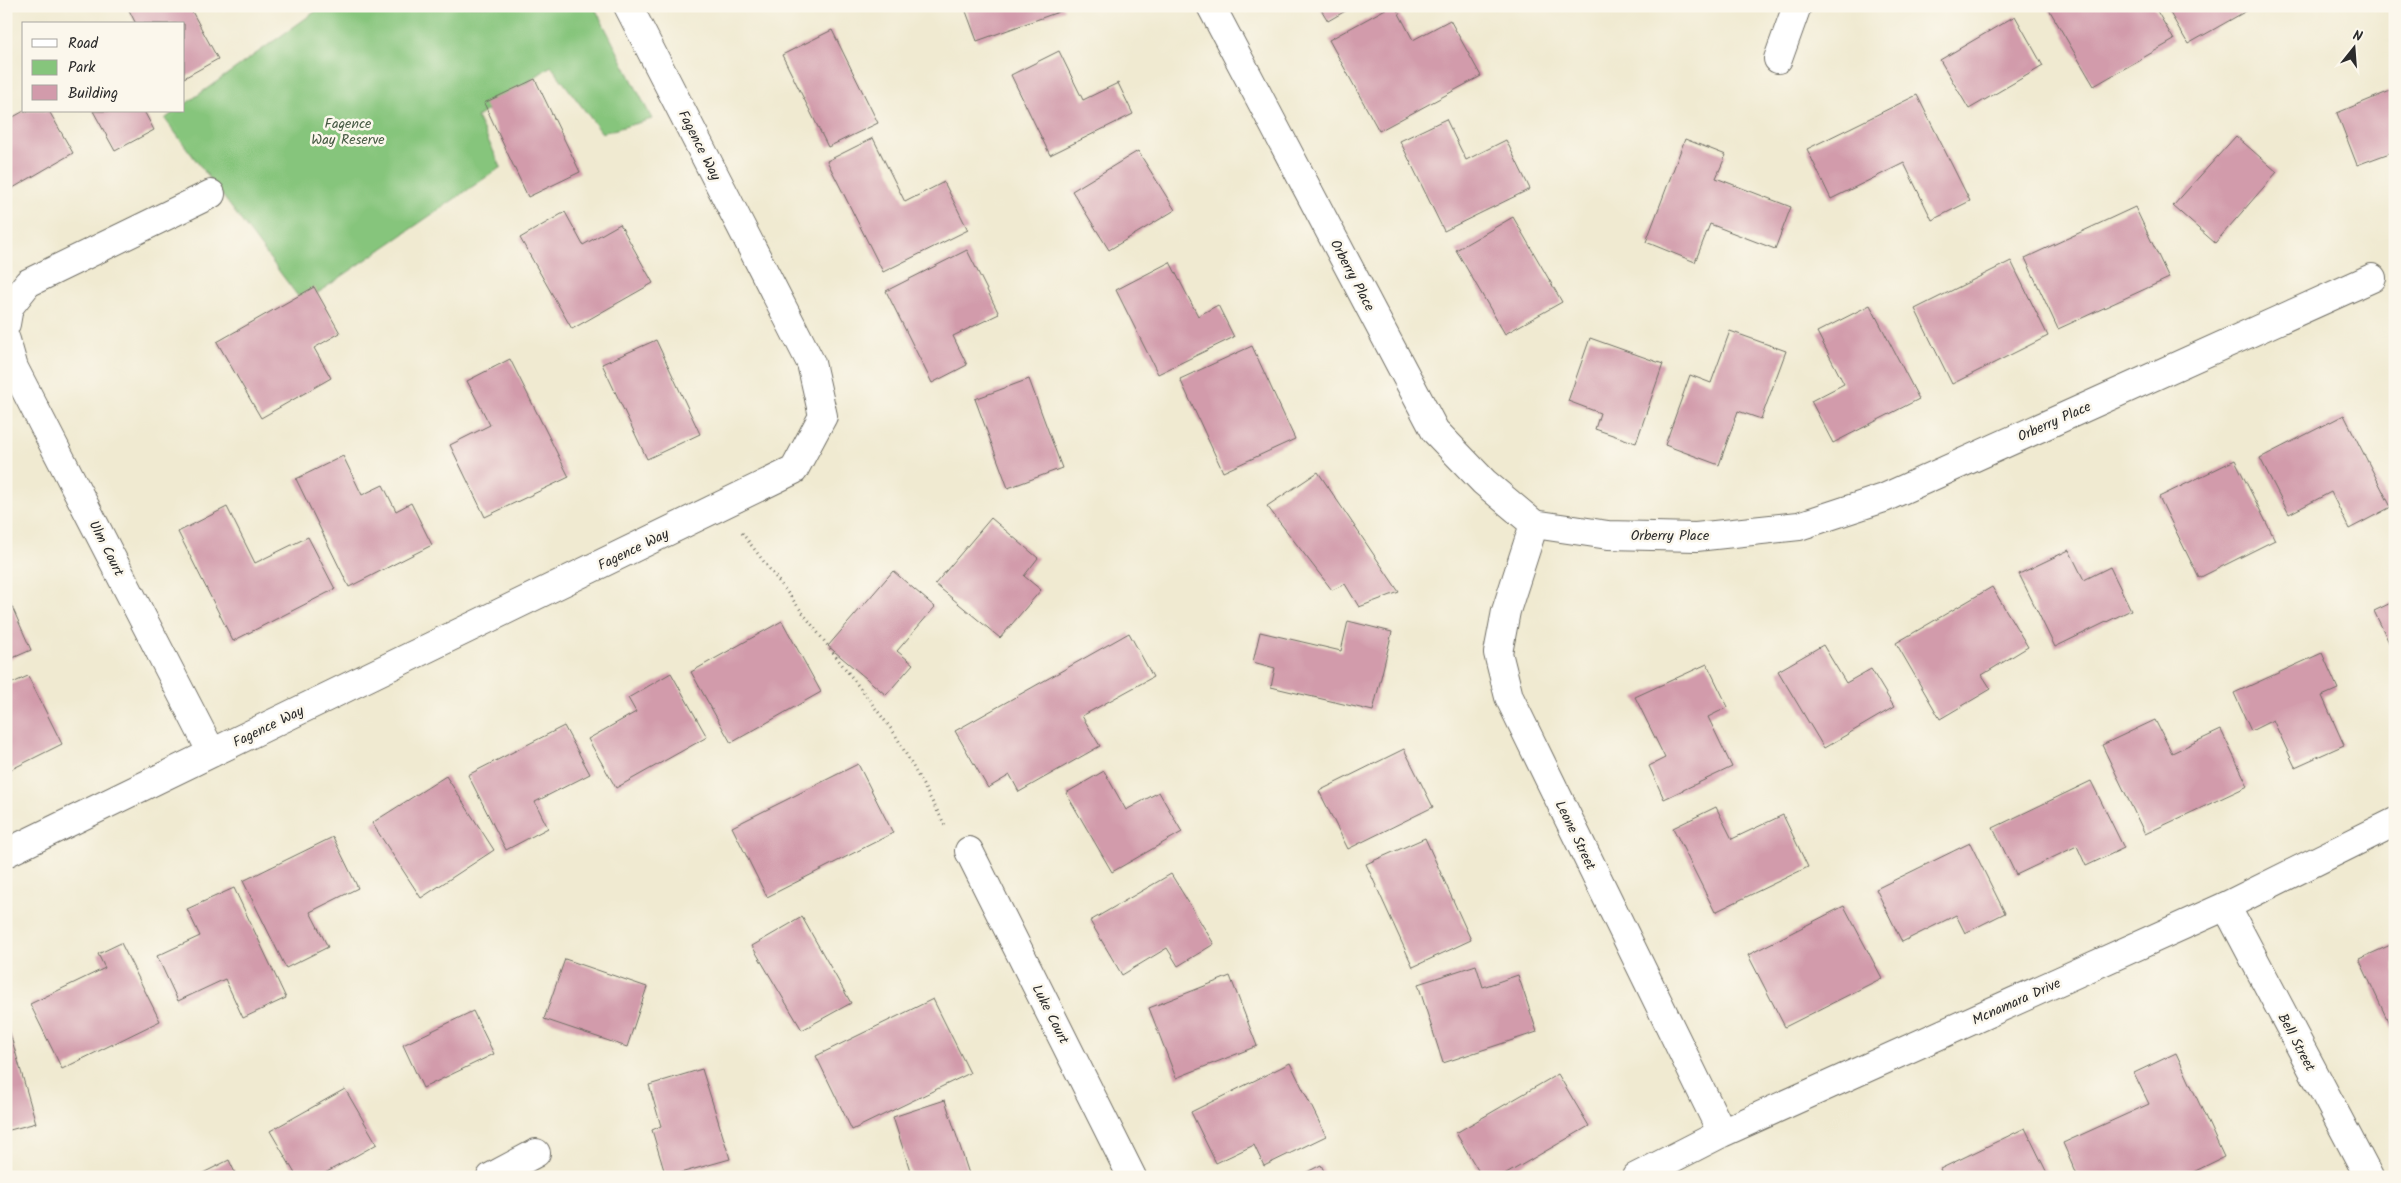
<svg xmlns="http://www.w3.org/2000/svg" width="2401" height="1183" viewBox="0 0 2401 1183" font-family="Kalam,sans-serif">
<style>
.green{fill:#86c57c;stroke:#587854}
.building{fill:#d29bab}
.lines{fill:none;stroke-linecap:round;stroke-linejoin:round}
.minor-casing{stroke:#706e65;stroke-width:30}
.path{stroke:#706e65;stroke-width:3;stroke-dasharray:1 4;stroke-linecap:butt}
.minor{stroke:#fff;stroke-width:28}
.labels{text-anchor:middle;stroke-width:5;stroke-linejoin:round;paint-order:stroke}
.park-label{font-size:14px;fill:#465943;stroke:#fbf7ec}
.street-label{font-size:14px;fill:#2b2b2b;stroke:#fbf7ec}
</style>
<rect width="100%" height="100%" fill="#fbf7ec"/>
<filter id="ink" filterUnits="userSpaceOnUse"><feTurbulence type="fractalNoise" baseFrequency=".02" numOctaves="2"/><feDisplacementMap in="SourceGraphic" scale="10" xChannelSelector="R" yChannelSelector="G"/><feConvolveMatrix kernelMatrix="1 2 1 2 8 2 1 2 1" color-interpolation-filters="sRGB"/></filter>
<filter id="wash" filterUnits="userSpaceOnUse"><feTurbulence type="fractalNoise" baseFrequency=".0096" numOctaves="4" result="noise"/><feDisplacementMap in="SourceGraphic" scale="20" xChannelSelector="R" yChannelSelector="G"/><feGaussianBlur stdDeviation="1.12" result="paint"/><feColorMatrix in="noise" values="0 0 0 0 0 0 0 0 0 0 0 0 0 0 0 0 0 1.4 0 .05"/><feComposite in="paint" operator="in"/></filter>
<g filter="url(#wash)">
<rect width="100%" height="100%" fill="#f0ead1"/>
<path class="green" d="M 323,6 L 594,6 L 652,119 L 602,133 L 551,66 L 477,117 L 501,167 L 303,303 L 165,119 L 175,111 L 184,111 L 184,105 Z"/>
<g id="blocks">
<path class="building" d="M 127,6 L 189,6 L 218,59 L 184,78 L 184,24 L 136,24 Z
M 964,6 L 1063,6 L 1064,10 L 977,41 Z
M 1319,6 L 1354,6 L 1328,21 Z
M 1391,6 L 1395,6 L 1413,40 L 1450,20 L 1481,76 L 1379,131 L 1329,40 Z
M 2047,6 L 2154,6 L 2174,40 L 2094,86 Z
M 2166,6 L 2255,6 L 2188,44 Z
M 2015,16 L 2043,66 L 1969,109 L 1940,60 Z
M 832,30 L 878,123 L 828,147 L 782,55 Z
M 1059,51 L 1083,100 L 1118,83 L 1133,114 L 1050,155 L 1011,75 Z
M 535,79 L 580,172 L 528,197 L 484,103 Z
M 2395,89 L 2395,151 L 2357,165 L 2337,113 Z
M 1917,95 L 1970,201 L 1932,220 L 1904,163 L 1831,199 L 1807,149 Z
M 24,111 L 49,111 L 73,153 L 6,192 L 6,121 Z
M 93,111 L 144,111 L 154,130 L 115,151 Z
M 1446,119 L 1466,160 L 1506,140 L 1530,189 L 1444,231 L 1400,141 Z
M 2236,136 L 2277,172 L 2215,243 L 2173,206 Z
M 873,138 L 905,202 L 944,182 L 968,230 L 883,272 L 827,161 Z
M 1685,139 L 1726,155 L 1716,178 L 1791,207 L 1775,249 L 1710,224 L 1695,262 L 1646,242 Z
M 1138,151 L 1175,210 L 1109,250 L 1072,191 Z
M 2135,207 L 2169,278 L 2058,329 L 2025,258 Z
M 565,212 L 583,245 L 620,224 L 653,283 L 572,329 L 520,238 Z
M 1513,217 L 1562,302 L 1505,334 L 1456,250 Z
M 967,250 L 999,314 L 953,336 L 967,365 L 932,383 L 886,291 Z
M 2011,261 L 2048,336 L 1952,384 L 1915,309 Z
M 1170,262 L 1198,316 L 1218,305 L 1234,337 L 1158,374 L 1116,290 Z
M 314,287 L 340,333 L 314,348 L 331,378 L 261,418 L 217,342 Z
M 1870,305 L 1919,399 L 1833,443 L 1811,401 L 1844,384 L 1817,332 Z
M 1730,331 L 1786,351 L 1761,419 L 1738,411 L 1719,465 L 1665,445 L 1690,375 L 1711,383 Z
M 1590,338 L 1663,364 L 1636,443 L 1595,429 L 1600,413 L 1568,401 Z
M 656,340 L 700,434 L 647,459 L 602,364 Z
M 1252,346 L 1295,439 L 1223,472 L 1180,379 Z
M 510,359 L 569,477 L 485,517 L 450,445 L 490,425 L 467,381 Z
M 1029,379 L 1062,468 L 1008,488 L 975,399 Z
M 2344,415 L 2391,507 L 2349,529 L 2331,492 L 2289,514 L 2260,458 Z
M 343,456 L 362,495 L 383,485 L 396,511 L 411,503 L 432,545 L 349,587 L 296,479 Z
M 2235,460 L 2275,540 L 2199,578 L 2159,497 Z
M 1318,472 L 1399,592 L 1359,607 L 1345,584 L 1332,590 L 1267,506 Z
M 227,507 L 255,563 L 308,537 L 335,589 L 233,641 L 178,532 Z
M 991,518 L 1038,558 L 1024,576 L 1041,590 L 1000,638 L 935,584 Z
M 2069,550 L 2084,580 L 2110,567 L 2131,610 L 2055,647 L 2019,574 Z
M 893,571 L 935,607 L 897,651 L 913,664 L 886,695 L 828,646 Z
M 1992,587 L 2028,647 L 1982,675 L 1991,689 L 1940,719 L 1896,643 Z
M 6,593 L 31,650 L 6,661 Z
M 2395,601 L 2395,655 L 2374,611 Z
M 782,621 L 821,692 L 731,743 L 691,672 Z
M 1348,621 L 1392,632 L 1373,711 L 1271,687 L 1275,668 L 1253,662 L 1260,632 L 1341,651 Z
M 1129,633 L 1153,677 L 1082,716 L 1100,746 L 1019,792 L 1010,775 L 988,788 L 955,731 Z
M 1823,645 L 1846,683 L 1871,669 L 1894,707 L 1824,748 L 1778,671 Z
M 2322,653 L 2338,689 L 2322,696 L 2344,745 L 2295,767 L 2273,720 L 2251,731 L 2234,693 Z
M 1707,664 L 1728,707 L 1708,717 L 1732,767 L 1664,799 L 1649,766 L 1665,758 L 1635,697 Z
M 671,673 L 707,737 L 616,788 L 588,739 L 636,712 L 628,698 Z
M 28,676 L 62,744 L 6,772 L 6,686 Z
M 2155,720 L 2172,753 L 2221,730 L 2248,786 L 2145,834 L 2102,745 Z
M 564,726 L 590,774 L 535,802 L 548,828 L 506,850 L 468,775 Z
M 1404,749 L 1433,807 L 1348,849 L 1319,791 Z
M 858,764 L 893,833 L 767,897 L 732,827 Z
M 1104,771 L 1126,810 L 1159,792 L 1182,832 L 1112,872 L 1066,793 Z
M 446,776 L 494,850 L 421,898 L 372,823 Z
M 2091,781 L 2124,848 L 2086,866 L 2077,846 L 2016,875 L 1993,828 Z
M 1716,807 L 1732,839 L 1783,815 L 1808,867 L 1715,912 L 1673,828 Z
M 333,837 L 358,888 L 310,912 L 328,947 L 286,968 L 243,881 Z
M 1425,838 L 1471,940 L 1413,967 L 1366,864 Z
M 1970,843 L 2005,913 L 1965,933 L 1956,915 L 1902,942 L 1876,889 Z
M 1171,874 L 1214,944 L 1178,966 L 1167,948 L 1122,975 L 1090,921 Z
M 234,888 L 286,998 L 243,1018 L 225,979 L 178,1001 L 157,956 L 200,936 L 187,909 Z
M 1844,906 L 1882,978 L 1785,1027 L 1748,955 Z
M 802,917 L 851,1003 L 802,1030 L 752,946 Z
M 121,943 L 160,1021 L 62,1069 L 30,1004 L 105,968 L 98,954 Z
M 2395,943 L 2395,1036 L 2359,959 Z
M 565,959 L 647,987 L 627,1047 L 544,1019 Z
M 1476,965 L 1483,987 L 1518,975 L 1537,1032 L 1443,1063 L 1418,984 Z
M 1230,976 L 1257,1046 L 1176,1078 L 1149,1008 Z
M 933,999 L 970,1073 L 852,1130 L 816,1056 Z
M 473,1011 L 494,1054 L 423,1088 L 403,1045 Z
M 7,1023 L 36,1123 L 6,1131 L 6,1024 Z
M 2176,1053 L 2224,1157 L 2183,1177 L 2078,1177 L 2063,1143 L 2149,1104 L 2134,1073 Z
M 1290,1063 L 1326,1136 L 1264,1166 L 1254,1145 L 1216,1163 L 1191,1112 Z
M 702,1069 L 730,1159 L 666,1177 L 652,1130 L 661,1126 L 649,1085 Z
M 1558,1074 L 1589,1126 L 1501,1177 L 1482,1177 L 1456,1133 Z
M 345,1089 L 377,1144 L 318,1177 L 297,1177 L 270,1131 Z
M 945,1100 L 970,1177 L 912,1177 L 893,1117 Z
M 2025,1128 L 2049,1177 L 1944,1177 L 1940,1169 Z
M 229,1160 L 237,1177 L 195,1177 Z
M 1321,1165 L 1327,1177 L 1297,1177 Z"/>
</g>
</g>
<g filter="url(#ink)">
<use href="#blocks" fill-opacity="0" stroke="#706e65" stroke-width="1"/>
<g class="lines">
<defs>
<path id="minor" d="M 1211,6 L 1435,431 L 1484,482 L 1534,524 L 1608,535 L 1696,537 L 1799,526 L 1884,498 L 2372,278
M 1778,59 L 1797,6
M 6,324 L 9,307 L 28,283 L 211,194
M 6,340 L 14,368 L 212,753
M 1534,524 L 1506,611 L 1498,653 L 1509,697 L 1722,1133
M 969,851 L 1132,1177
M 6,853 L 794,470 L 823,416 L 811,363 L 628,6
M 2226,906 L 2369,1177
M 491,1177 L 536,1153
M 1636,1177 L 1722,1133 L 2226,906 L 2395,822"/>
</defs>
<use href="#minor" class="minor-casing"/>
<path class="path" d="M 742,533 L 895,734 L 945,825"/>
<use href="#minor" class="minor"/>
</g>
</g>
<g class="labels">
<g class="park-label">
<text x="348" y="128">Fagence<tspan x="348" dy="16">Way Reserve</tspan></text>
</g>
<g class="street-label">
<text transform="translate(700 145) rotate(63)" y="5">Fagence Way</text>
<text transform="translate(1353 275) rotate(62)" y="5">Orberry Place</text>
<text transform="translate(2054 421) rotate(-24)" y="5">Orberry Place</text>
<text x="1670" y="540">Orberry Place</text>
<text transform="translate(107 548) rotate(63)" y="5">Ulm Court</text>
<text transform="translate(633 549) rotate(-26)" y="5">Fagence Way</text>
<text transform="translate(268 726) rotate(-26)" y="5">Fagence Way</text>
<text transform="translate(1576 835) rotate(64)" y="5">Leone Street</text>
<text transform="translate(2016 1001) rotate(-24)" y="5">Mcnamara Drive</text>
<text transform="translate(1051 1014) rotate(63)" y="5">Luke Court</text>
<text transform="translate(2297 1042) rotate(62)" y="5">Bell Street</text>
</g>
</g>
<rect width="2401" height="1183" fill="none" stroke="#fbf7ec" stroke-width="25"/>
<rect x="22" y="22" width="162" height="90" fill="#fbf7ec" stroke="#a8a59f"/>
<rect x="32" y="39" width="25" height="8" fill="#ffffff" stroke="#a8a59f"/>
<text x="68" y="48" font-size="15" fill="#2b2b2b">Road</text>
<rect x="32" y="60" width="25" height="15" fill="#86c57c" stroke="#a8a59f"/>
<text x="68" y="72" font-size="15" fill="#2b2b2b">Park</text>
<rect x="32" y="85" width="25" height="15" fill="#d29bab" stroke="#a8a59f"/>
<text x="68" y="98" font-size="15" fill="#2b2b2b">Building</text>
<g transform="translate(2354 48) rotate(17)" stroke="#fbf7ec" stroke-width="4" paint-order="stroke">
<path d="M0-4L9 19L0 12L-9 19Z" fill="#2b2b2b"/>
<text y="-8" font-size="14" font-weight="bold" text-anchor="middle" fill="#2b2b2b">N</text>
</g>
</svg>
